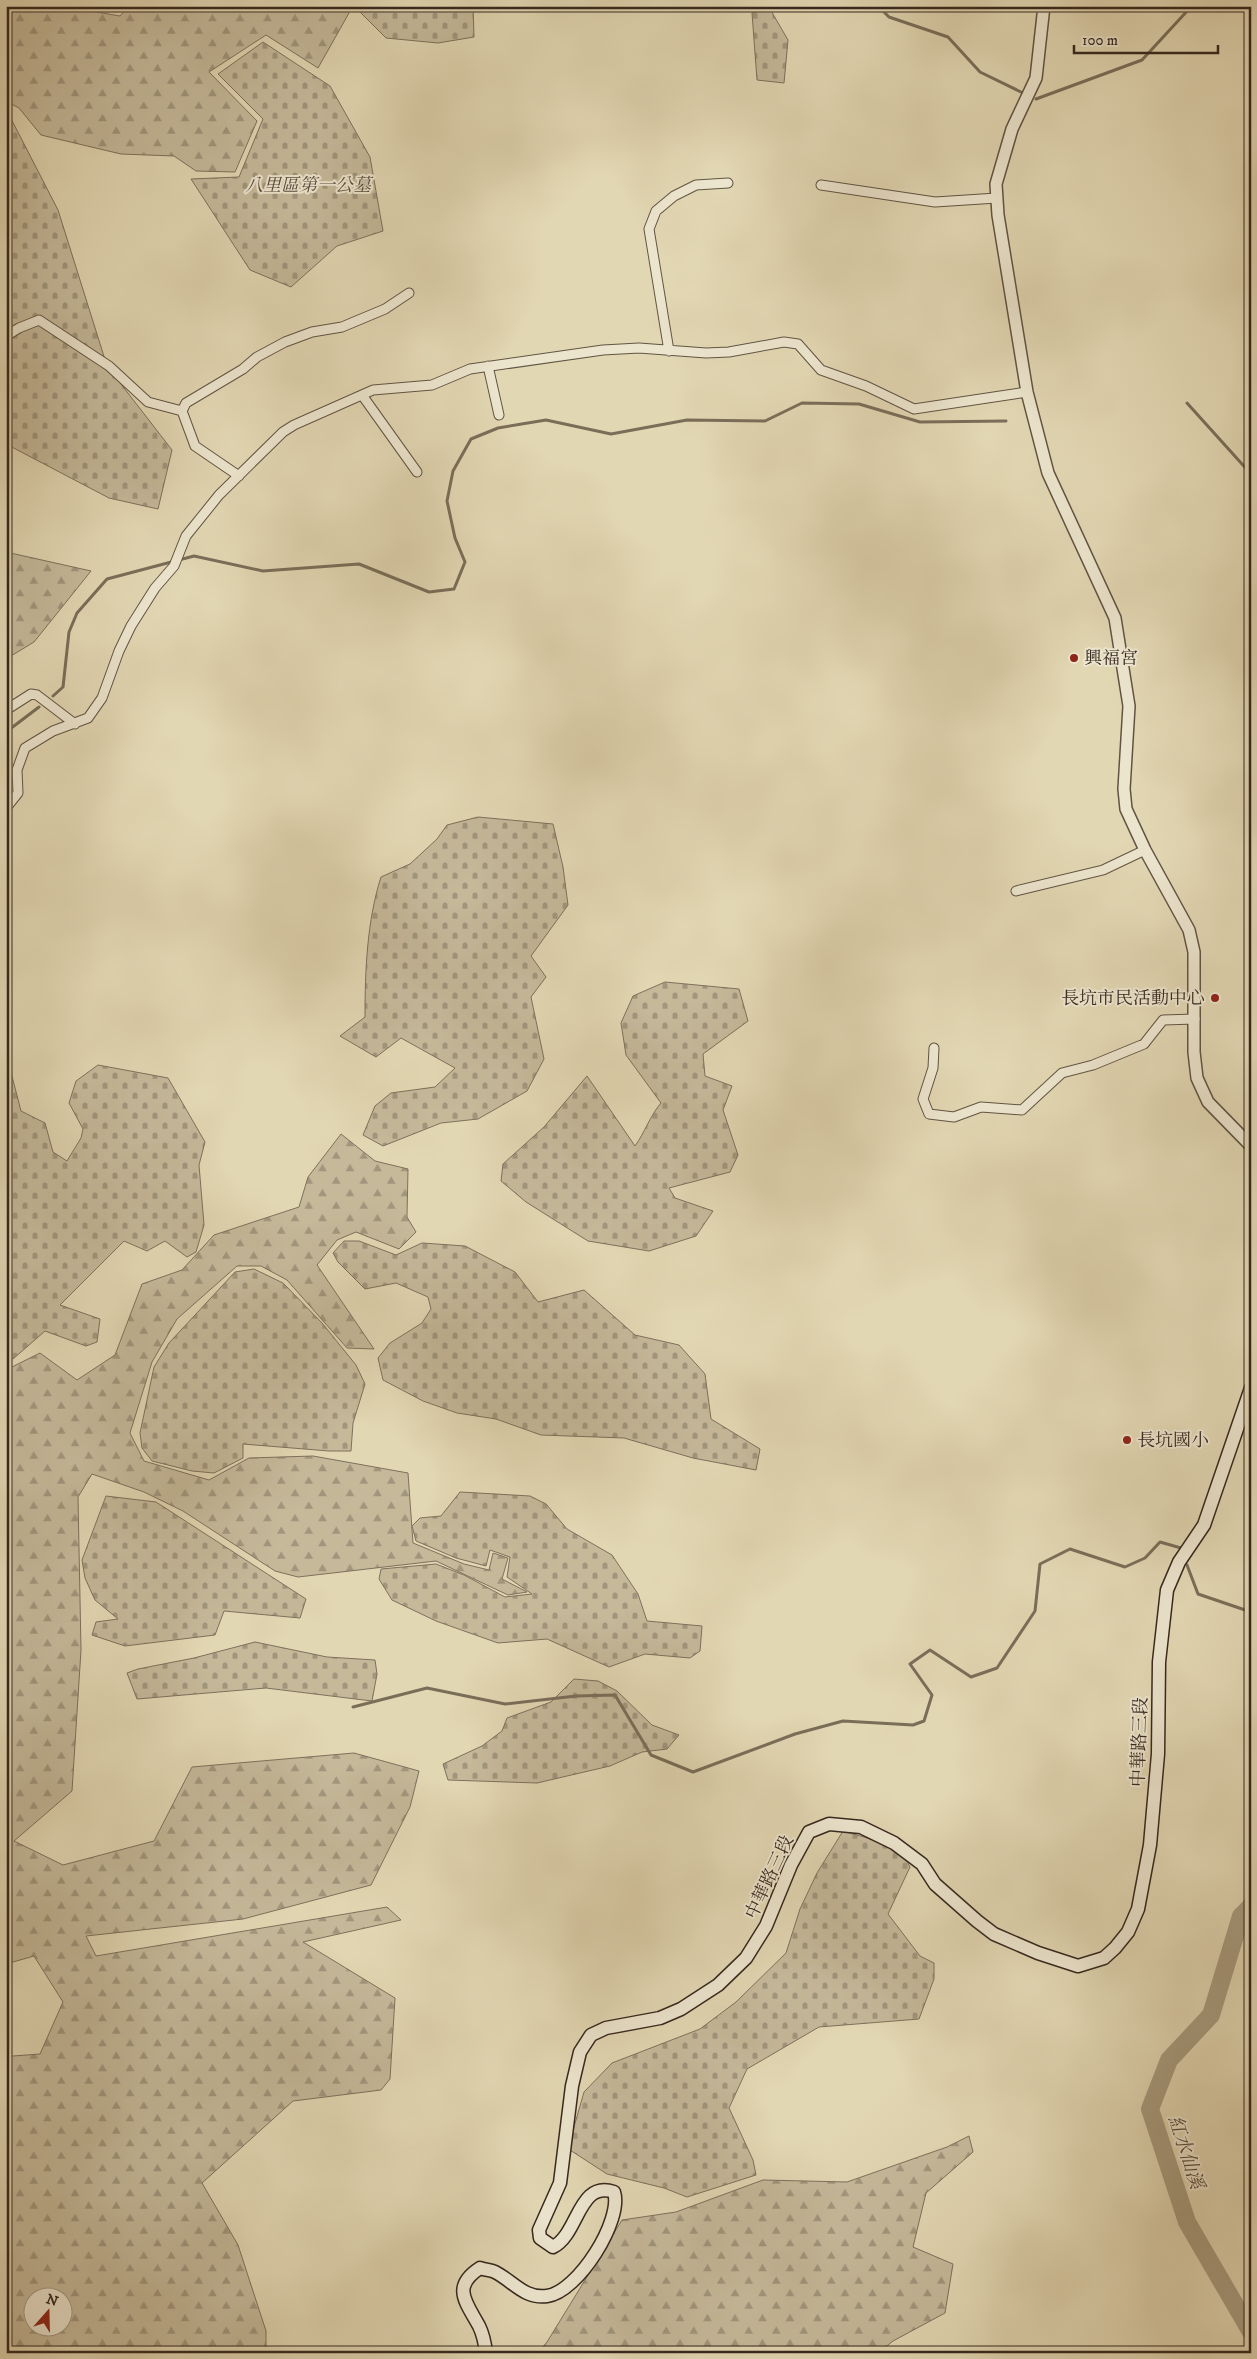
<svg xmlns="http://www.w3.org/2000/svg" width="1257" height="2359" viewBox="0 0 1257 2359" font-family="'IM FELL DW Pica','Noto Serif TC',serif">
<style>
.forest{fill:url(#forest-firs);stroke:#7e705c;fill-rule:evenodd}
.cemetery{fill:url(#cemetery-stones);stroke:#7e705c}
.lines{fill:none;stroke-linecap:round;stroke-linejoin:round}
.stream{stroke:#7a6e59;stroke-width:3}
.river{stroke:#a89c80;stroke-width:18}
.minor-casing{stroke:#615443;stroke-width:11}
.tertiary-casing{stroke:#615443;stroke-width:14}
.secondary-casing{stroke:#36281e;stroke-width:15}
.minor{stroke:#ece5ce;stroke-width:9}
.tertiary{stroke:#ece5ce;stroke-width:11}
.secondary{stroke:#ece5ce;stroke-width:12}
.poi-dot{fill:#8f2418;stroke:#ece5ce;stroke-width:2}
.labels{text-anchor:middle;stroke-width:4;stroke-linejoin:round;paint-order:stroke}
.park-label{font-size:18px;font-style:italic;fill:#5a4c3d;stroke:#ece5ce}
.poi-label{font-size:18px;fill:#36281e;stroke:#ece5ce;text-anchor:start}
.street-label{font-size:18px;fill:#36281e;stroke:#ece5ce}
.water-label{font-size:19px;font-style:italic;fill:#584b3b;stroke:#ece5ce}
</style>
<defs>
<pattern id="forest-firs" width="22" height="20" patternUnits="userSpaceOnUse" patternTransform="scale(1.25)"><rect width="22" height="20" fill="#c5b99a"/><path d="M5 1l3.5 6h-7zM16 11l3.5 6h-7z" fill="#a1967d"/></pattern>
<pattern id="cemetery-stones" width="16" height="16" patternUnits="userSpaceOnUse" patternTransform="scale(1.25)"><rect width="16" height="16" fill="#c5b99a"/><path d="M2 7V4a2 2 0 0 1 4 0v3zM10 15v-3a2 2 0 0 1 4 0v3z" fill="#a1967d"/></pattern>
</defs>
<rect width="100%" height="100%" fill="#e2d7b3"/>
<filter id="stains"><feTurbulence type="fractalNoise" baseFrequency=".004" numOctaves="4"/><feColorMatrix values="0 0 0 0 .2 0 0 0 0 .09 0 0 0 0 .02 0 0 0 .5 -.17"/></filter>
<radialGradient id="worn" r=".72"><stop offset=".6" stop-color="#630" stop-opacity="0"/><stop offset="1" stop-color="#630" stop-opacity=".3"/></radialGradient>
<path class="forest" d="M 6,6 L 23,6 L 33,10 L 79,9 L 120,16 L 129,6 L 343,6 L 349,13 L 318,68 L 266,35 L 209,72 L 257,121 L 235,172 L 196,171 L 174,156 L 121,154 L 41,135 L 19,108 L 6,101 Z
M 6,552 L 91,571 L 34,642 L 11,656 L 6,655 Z
M 341,1134 L 375,1161 L 408,1169 L 407,1217 L 416,1232 L 399,1249 L 356,1232 L 337,1240 L 317,1265 L 374,1349 L 347,1348 L 287,1280 L 261,1266 L 237,1266 L 177,1319 L 152,1362 L 130,1433 L 144,1461 L 209,1480 L 249,1458 L 313,1456 L 408,1473 L 413,1543 L 464,1564 L 489,1570 L 493,1553 L 508,1558 L 502,1579 L 527,1592 L 508,1595 L 436,1561 L 298,1577 L 275,1571 L 183,1511 L 144,1492 L 92,1474 L 78,1497 L 81,1650 L 72,1791 L 14,1841 L 63,1865 L 154,1841 L 192,1767 L 354,1753 L 419,1771 L 410,1807 L 371,1885 L 243,1919 L 86,1936 L 96,1956 L 387,1907 L 401,1920 L 303,1942 L 395,1998 L 390,2079 L 381,2090 L 293,2101 L 202,2183 L 238,2245 L 266,2331 L 266,2353 L 6,2353 L 6,2053 L 13,2056 L 40,2054 L 63,2002 L 34,1956 L 6,1964 L 6,1370 L 40,1353 L 77,1380 L 115,1355 L 142,1284 L 182,1270 L 214,1235 L 299,1207 L 308,1177 ZM 32,2296 L 62,2296 L 62,2326 L 32,2326 Z
M 969,2136 L 973,2152 L 926,2193 L 913,2247 L 953,2264 L 945,2313 L 893,2341 L 878,2353 L 538,2353 L 547,2342 L 622,2220 L 676,2212 L 763,2180 L 847,2182 L 947,2147 Z"/>
<path class="cemetery" d="M 354,6 L 473,6 L 474,37 L 438,43 L 386,38 Z
M 770,9 L 788,40 L 784,83 L 757,80 L 752,13 Z
M 263,42 L 330,86 L 370,157 L 383,231 L 337,246 L 291,287 L 250,270 L 191,179 L 239,177 L 263,119 L 218,74 Z
M 6,109 L 58,210 L 107,366 L 172,450 L 158,509 L 109,498 L 6,444 Z
M 478,817 L 553,824 L 563,867 L 568,905 L 531,956 L 546,977 L 531,997 L 544,1059 L 527,1091 L 478,1119 L 441,1123 L 383,1146 L 363,1135 L 375,1106 L 391,1093 L 435,1087 L 455,1068 L 401,1038 L 376,1057 L 340,1036 L 365,1017 C 365,970 367,921 381,877 L 410,864 L 437,839 L 447,825 Z
M 665,982 L 739,989 L 748,1021 L 703,1054 L 705,1076 L 732,1086 L 723,1110 L 738,1155 L 730,1172 L 669,1188 L 675,1198 L 713,1211 L 696,1236 L 649,1251 L 588,1241 L 526,1202 L 501,1181 L 503,1164 L 544,1127 L 587,1076 L 635,1146 C 645,1132 650,1116 661,1103 L 626,1055 L 621,1023 L 633,996 Z
M 6,1053 L 21,1111 L 45,1123 L 53,1152 L 67,1161 L 81,1138 L 83,1129 L 69,1103 L 76,1081 L 98,1065 L 168,1078 L 205,1142 L 199,1165 L 204,1225 L 196,1252 L 187,1257 L 165,1241 L 147,1251 L 124,1241 L 60,1305 L 100,1319 L 97,1342 L 86,1346 L 45,1331 L 13,1359 L 6,1356 Z
M 344,1241 L 359,1241 L 396,1255 L 422,1243 L 465,1246 L 515,1272 L 538,1302 L 584,1290 L 635,1335 L 679,1345 L 705,1374 L 711,1419 L 760,1449 L 756,1470 L 693,1458 L 624,1438 L 541,1435 L 496,1419 L 457,1413 L 423,1401 L 383,1380 L 378,1358 L 390,1343 L 422,1323 L 431,1309 L 428,1297 L 396,1283 L 365,1289 L 338,1262 L 333,1253 Z
M 254,1269 L 283,1283 L 322,1323 L 356,1365 L 365,1384 L 353,1423 L 351,1451 L 329,1451 L 243,1444 L 243,1458 L 214,1473 L 192,1471 L 152,1461 L 142,1448 L 140,1433 L 154,1367 L 169,1343 L 235,1272 Z
M 460,1492 L 530,1496 L 546,1504 L 567,1529 L 612,1555 L 638,1594 L 647,1621 L 702,1626 L 700,1651 L 690,1658 L 645,1654 L 609,1667 L 547,1639 L 498,1643 L 436,1621 L 392,1600 L 379,1579 L 381,1569 L 436,1564 L 464,1575 L 505,1597 L 532,1594 L 507,1577 L 510,1557 L 490,1550 L 486,1566 L 456,1558 L 416,1541 L 412,1526 L 420,1518 L 441,1516 Z
M 106,1496 L 156,1502 L 306,1599 L 300,1618 L 224,1611 L 215,1635 L 125,1646 L 92,1635 L 96,1622 L 118,1619 L 95,1600 L 85,1578 L 82,1560 Z
M 255,1642 L 327,1657 L 375,1660 L 377,1674 L 372,1701 L 266,1688 L 137,1699 L 127,1673 L 138,1669 L 194,1658 Z
M 574,1679 L 598,1681 L 617,1691 L 652,1725 L 679,1735 L 667,1749 L 642,1752 L 610,1766 L 537,1783 L 448,1780 L 443,1764 L 482,1746 L 502,1731 L 507,1718 L 551,1702 Z
M 843,1831 C 865,1838 899,1843 910,1867 L 888,1914 L 920,1956 L 934,1963 L 934,1979 L 919,2019 L 819,2027 L 747,2069 L 729,2108 L 753,2160 L 756,2175 L 687,2197 L 664,2188 L 607,2174 L 570,2150 L 574,2127 L 584,2092 L 612,2063 L 700,2029 L 736,2002 L 786,1953 L 800,1909 L 817,1873 Z"/>
<g class="lines">
<path class="stream" d="M 878,6 L 889,17 L 948,37 L 980,72 L 1021,92
M 1036,99 L 1142,60 L 1189,9 L 1199,6
M 1187,403 L 1251,474
M 53,696 L 63,687 L 69,632 L 77,613 L 107,579 L 194,556 L 263,571 L 359,564 L 429,592 L 454,589 L 465,562 L 455,538 L 447,501 L 453,471 L 471,439 L 498,428 L 546,420 L 611,434 L 687,420 L 765,421 L 802,403 L 859,404 L 920,422 L 1006,421
M 6,749 L 10,729 L 39,707
M 1187,1565 L 1198,1594 L 1251,1612
M 353,1707 L 427,1688 L 505,1704 L 576,1696 L 615,1695 L 651,1755 L 693,1772 L 795,1734 L 843,1721 L 913,1725 L 924,1721 L 932,1695 L 910,1664 L 930,1650 L 971,1677 L 997,1668 L 1035,1611 L 1040,1564 L 1070,1549 L 1125,1567 L 1145,1558 L 1160,1542 L 1181,1548
M 1241,1916 L 1251,1934"/>
<path class="river" d="M 1251,1906 L 1241,1916 L 1211,2015 L 1169,2060 L 1150,2109 L 1187,2222 L 1251,2332"/>
<defs>
<path id="minor" d="M 821,185 L 935,202 L 997,198
M 6,336 L 19,328 L 39,320 L 109,366 L 148,402 L 182,411
M 669,351 L 649,229 L 656,211 L 674,196 L 696,185 L 728,183
M 488,366 L 499,415
M 362,395 L 417,472
M 239,476 L 195,446 L 182,411 L 186,403 L 243,369 L 257,357 L 285,342 L 312,332 L 342,327 L 385,309 L 409,293
M 6,710 L 31,694 L 37,695 L 75,724
M 6,808 L 18,793 L 17,770 L 25,748 L 53,731 L 88,718 L 102,698 L 119,651 L 131,626 L 155,588 L 174,566 L 186,536 L 219,495 L 283,432 L 294,425 L 373,390 L 432,385 L 470,369 L 603,350 L 639,348 L 706,353 L 729,352 L 784,342 L 798,344 L 821,370 L 866,386 L 914,409 L 1027,392
M 1016,891 L 1103,870 L 1145,850
M 934,1048 L 933,1068 L 923,1099 L 929,1114 L 954,1117 L 981,1107 L 1022,1110 L 1062,1073 L 1093,1065 L 1144,1044 L 1163,1020 L 1195,1019"/>
<path id="tertiary" d="M 1044,6 L 1036,78 L 1012,129 L 996,184 L 998,215 L 1027,392 L 1048,473 L 1115,618 L 1129,706 L 1124,789 L 1126,809 L 1145,850 L 1189,930 L 1194,952 L 1194,1052 L 1197,1078 L 1208,1102 L 1251,1146"/>
<path id="secondary" d="M 486,2353 C 485,2344 483,2334 479,2326 C 466,2302 451,2287 480,2268 C 485,2270 491,2270 495,2272 C 513,2281 524,2299 547,2296 C 578,2292 623,2220 614,2192 C 578,2180 579,2234 553,2247 L 540,2238 L 539,2230 L 560,2183 L 572,2086 L 580,2052 L 591,2035 L 606,2028 L 660,2018 L 681,2009 L 718,1985 L 746,1958 L 766,1926 L 791,1865 L 809,1832 L 829,1824 L 861,1827 L 894,1843 L 922,1864 L 935,1884 L 977,1921 L 994,1934 L 1038,1953 L 1078,1966 L 1104,1958 L 1115,1948 L 1128,1932 L 1138,1909 L 1150,1845 L 1158,1754 L 1159,1662 L 1167,1590 L 1179,1562 L 1204,1525 L 1251,1388"/>
</defs>
<use href="#minor" class="minor-casing"/>
<use href="#tertiary" class="tertiary-casing"/>
<use href="#secondary" class="secondary-casing"/>
<use href="#minor" class="minor"/>
<use href="#tertiary" class="tertiary"/>
<use href="#secondary" class="secondary"/>
</g>
<g class="poi-dot">
<circle cx="1074" cy="658" r="5"/>
<circle cx="1215" cy="998" r="5"/>
<circle cx="1127" cy="1440" r="5"/>
</g>
<g class="labels">
<g class="park-label">
<text x="308" y="191">八里區第一公墓</text>
</g>
<g class="poi-label">
<text x="1084" y="664">興福宮</text>
<text x="1205" y="1004" text-anchor="end">長坑市民活動中心</text>
<text x="1137" y="1446">長坑國小</text>
</g>
<g class="street-label">
<text transform="translate(1139 1742) rotate(-88)" y="6">中華路三段</text>
<text transform="translate(769 1877) rotate(-65)" y="6">中華路三段</text>
</g>
<g class="water-label">
<text transform="translate(1187 2152) rotate(72)" y="7">紅水仙溪</text>
</g>
</g>
<rect width="1257" height="2359" fill="none" stroke="#e2d7b3" stroke-width="25"/>
<rect x="8" y="8" width="1242" height="2344" fill="none" stroke="#36281e" stroke-width="2.5"/>
<rect x="12" y="12" width="1232" height="2334" fill="none" stroke="#36281e"/>
<g transform="translate(48 2312) rotate(20)"><circle r="24" fill="#ece5ce" stroke="#a39988"/>
<path d="M0-4L9 19L0 12L-9 19Z" fill="#8f2418"/>
<text y="-8" font-size="14" font-weight="bold" text-anchor="middle" fill="#36281e">N</text>
</g>
<path d="M1074 45v8h144v-8" fill="none" stroke="#36281e" stroke-width="2.5"/>
<text x="1082" y="45" font-size="15" fill="#36281e" stroke="#ece5ce" stroke-width="4" paint-order="stroke">100 m</text>
<rect width="100%" height="100%" filter="url(#stains)"/>
<rect width="100%" height="100%" fill="url(#worn)"/>
</svg>
